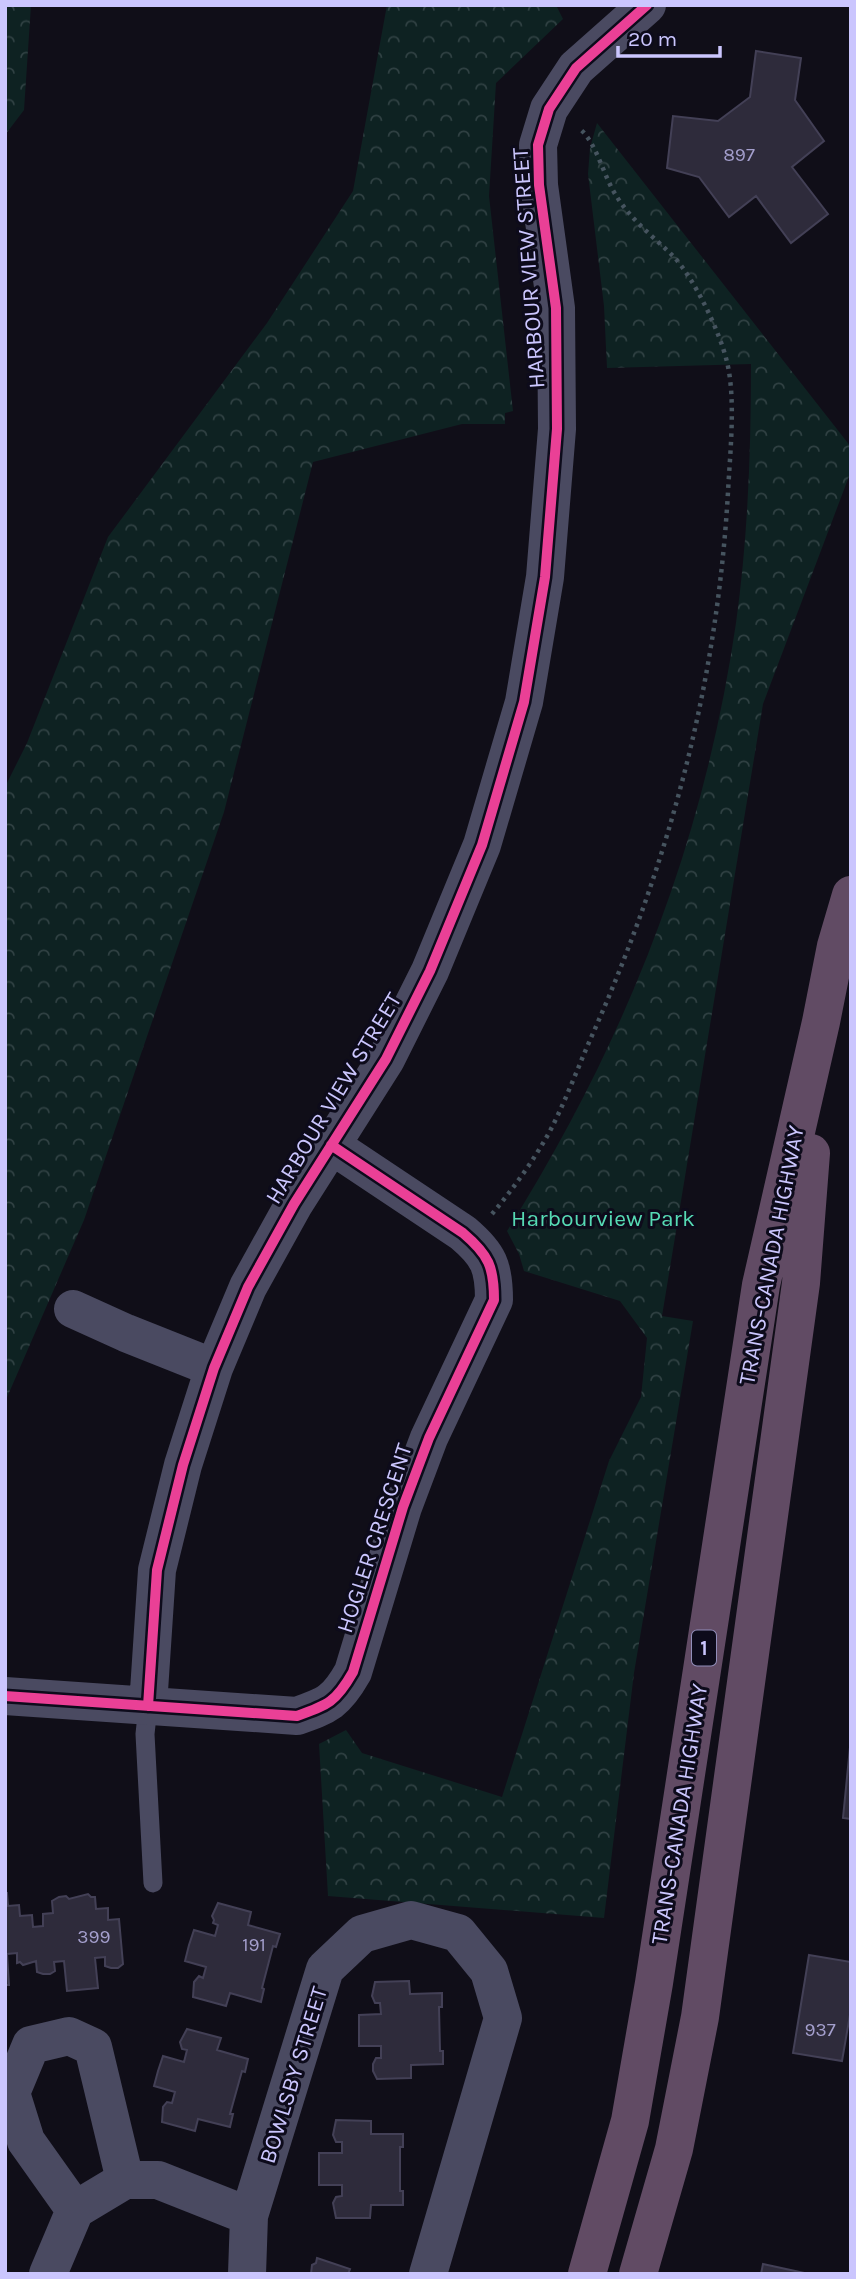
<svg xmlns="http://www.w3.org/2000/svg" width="856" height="2279" viewBox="0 0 856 2279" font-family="Karla,sans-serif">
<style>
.forest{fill:url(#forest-crowns)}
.building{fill:#2e2b3b;stroke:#434056;stroke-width:2}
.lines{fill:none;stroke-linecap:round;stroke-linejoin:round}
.path{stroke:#46545f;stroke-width:4.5;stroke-dasharray:3.5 5;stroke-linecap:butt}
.lane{stroke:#4a4a61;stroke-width:19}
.street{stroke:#4a4a61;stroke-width:38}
.highway{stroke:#614b64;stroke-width:38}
.cycleway-casing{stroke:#0d0b1b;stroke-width:15}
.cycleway{stroke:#ea4096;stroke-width:10}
.labels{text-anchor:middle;stroke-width:6;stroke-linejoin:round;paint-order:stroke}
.number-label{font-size:19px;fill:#a49fcd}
.shield{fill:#0d0b1b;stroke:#928eba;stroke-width:2}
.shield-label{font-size:21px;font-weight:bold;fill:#cbc6fe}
.street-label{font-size:23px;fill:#cbc6fe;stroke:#0d0b1b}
.park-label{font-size:23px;fill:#56dab4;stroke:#0d0b1b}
</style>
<defs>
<pattern id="forest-crowns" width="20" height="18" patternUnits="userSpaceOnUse" patternTransform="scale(1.75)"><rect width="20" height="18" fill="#0e2222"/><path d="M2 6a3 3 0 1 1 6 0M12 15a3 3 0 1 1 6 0" fill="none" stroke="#304143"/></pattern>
</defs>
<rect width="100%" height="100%" fill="#100e18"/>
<path class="forest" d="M 5,5 L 31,5 L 24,110 L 5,135 Z
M 387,5 L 556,5 L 563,19 L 496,83 L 489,196 L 513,411 L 505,413 L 505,424 L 462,424 L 313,462 L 224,812 L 84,1220 L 5,1402 L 5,787 L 27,743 L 108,537 L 267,323 L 353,191 Z
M 597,123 L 851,447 L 851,471 L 763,704 L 662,1316 L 693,1321 L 634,1673 L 604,1918 L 328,1896 L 319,1744 L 346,1730 L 362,1753 L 502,1797 L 609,1461 L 641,1397 L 647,1338 L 620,1301 L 524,1271 L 519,1254 L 507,1231 C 625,1043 704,844 736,623 C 748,537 751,451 751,364 L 607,368 L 604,306 L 588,174 L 590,148 Z"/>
<path class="building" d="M 756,51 L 801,58 L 795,100 L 824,141 L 792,167 L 828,214 L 791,243 L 756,196 L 729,217 L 699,177 L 667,168 L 673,116 L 718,121 L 750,97 Z
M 851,1737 L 851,1819 L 843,1818 Z
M 5,1893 L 7,1893 L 8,1906 L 19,1905 L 20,1916 L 32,1915 L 33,1927 L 43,1926 L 43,1914 L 53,1913 L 52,1901 L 59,1897 L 66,1896 L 69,1899 L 88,1894 L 91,1897 L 95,1897 L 96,1909 L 108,1908 L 108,1920 L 119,1919 L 123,1964 L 118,1968 L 111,1968 L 105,1966 L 105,1957 L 95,1958 L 98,1988 L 67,1991 L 64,1961 L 54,1962 L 55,1971 L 50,1974 L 43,1974 L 37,1972 L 36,1961 L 23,1965 L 20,1962 L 17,1963 L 17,1953 L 7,1954 L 9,1985 L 5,1985 Z
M 218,1903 L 251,1912 L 248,1925 L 280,1934 L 276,1947 L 273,1946 L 262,1988 L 264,1989 L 261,2002 L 230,1993 L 226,2006 L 193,1997 L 194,1982 L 199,1976 L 203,1978 L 206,1967 L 185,1961 L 189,1945 L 194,1930 L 215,1936 L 218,1925 L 213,1923 L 214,1920 L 212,1916 Z
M 809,1955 L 851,1962 L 851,2009 L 842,2061 L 793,2053 Z
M 409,1981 L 410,1994 L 442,1993 L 442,2007 L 439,2007 L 440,2051 L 443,2051 L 443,2064 L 411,2065 L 411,2078 L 377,2079 L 373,2071 L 373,2064 L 376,2058 L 381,2058 L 381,2046 L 359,2046 L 359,2015 L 381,2014 L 380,2003 L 375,2003 L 372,1996 L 375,1982 Z
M 187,2029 L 221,2038 L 217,2050 L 248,2059 L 245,2072 L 242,2071 L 230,2114 L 233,2114 L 230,2127 L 198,2119 L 195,2131 L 162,2122 L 163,2107 L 167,2102 L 172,2103 L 175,2092 L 154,2086 L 158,2071 L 163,2056 L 184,2062 L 187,2050 L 182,2049 L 180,2042 Z
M 336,2120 L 371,2121 L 371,2134 L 403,2134 L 403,2147 L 400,2147 L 400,2191 L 403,2191 L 403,2205 L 371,2205 L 370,2218 L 336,2218 L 333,2203 L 336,2197 L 342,2196 L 342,2185 L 319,2185 L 319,2153 L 342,2153 L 342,2142 L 336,2142 L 333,2135 Z
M 317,2258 L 350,2269 L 348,2274 L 311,2274 L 312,2265 L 316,2263 Z
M 763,2264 L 809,2274 L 761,2274 Z"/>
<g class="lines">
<path class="path" d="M 492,1214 C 513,1189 534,1160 550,1131 C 565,1102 577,1070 590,1040 C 669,864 717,685 728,492 C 730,453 736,399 727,362 C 720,332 695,280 674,257 C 655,238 632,221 617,197 C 604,178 597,144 581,130"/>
<path class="lane" d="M 148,1706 L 145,1734 L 153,1883"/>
<path class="street" d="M 73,1309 L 126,1333 L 214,1368
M 5,1696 L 297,1716 C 328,1705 336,1702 353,1672 L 403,1507 L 429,1438 L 494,1300 C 494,1267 489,1255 463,1233 L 331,1145
M 148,1706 L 157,1570 L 183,1465 L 214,1368 L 248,1287 L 294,1204 L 386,1059 L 430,971 L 482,845 L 524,702 L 545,577 L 557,429 L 556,308 L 539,185 L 538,145 L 549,109 L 576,68 L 647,5
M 75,2210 L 26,2141 L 11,2093 L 31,2045 L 69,2036 L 93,2047 L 125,2180
M 48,2274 L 75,2210 L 125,2180 L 158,2180 L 249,2216
M 247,2274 L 249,2216 L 325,1969 L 362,1934 L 411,1920 L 458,1933 L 489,1971 L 503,2018 L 428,2274"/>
<path class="highway" d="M 587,2274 L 630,2121 L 654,1983 L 761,1285 L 821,1022 L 836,946 L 851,895
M 638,2274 L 674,2149 L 700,2017 L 801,1283 L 811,1153"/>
<defs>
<path id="cycleway" d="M 5,1696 L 297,1716 C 328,1705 336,1702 353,1672 L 403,1507 L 429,1438 L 494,1300 C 494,1267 489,1255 463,1233 L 331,1145
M 148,1706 L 157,1570 L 183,1465 L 214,1368 L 248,1287 L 294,1204 L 386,1059 L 430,971 L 482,845 L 524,702 L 545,577 L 557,429 L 556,308 L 539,185 L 538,145 L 549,109 L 576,68 L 647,5"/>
</defs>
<use href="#cycleway" class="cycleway-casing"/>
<use href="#cycleway" class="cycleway"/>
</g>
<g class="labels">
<g class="number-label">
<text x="739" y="161">897</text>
<text x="94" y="1943">399</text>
<text x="254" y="1951">191</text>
<text x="820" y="2036">937</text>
</g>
<rect class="shield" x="692" y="1630.5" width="24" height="35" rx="5"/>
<g class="shield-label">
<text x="704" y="1655">1</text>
</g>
<g class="street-label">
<text transform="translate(528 268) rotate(-94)" y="8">HARBOUR VIEW STREET</text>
<text transform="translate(333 1098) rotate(-59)" y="8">HARBOUR VIEW STREET</text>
<text transform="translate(771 1255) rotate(-79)" y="8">TRANS-CANADA HIGHWAY</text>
<text transform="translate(374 1538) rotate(-72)" y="8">HOGLER CRESCENT</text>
<text transform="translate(679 1814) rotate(-81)" y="8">TRANS-CANADA HIGHWAY</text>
<text transform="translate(293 2075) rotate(-73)" y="8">BOWLSBY STREET</text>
</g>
<g class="park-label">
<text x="603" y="1226">Harbourview Park</text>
</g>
</g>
<rect width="856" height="2279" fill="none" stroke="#cbc6fe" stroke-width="14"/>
<path d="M618 46v10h102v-10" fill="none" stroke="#cbc6fe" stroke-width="3.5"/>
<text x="628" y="46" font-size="21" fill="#cbc6fe" stroke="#0d0b1b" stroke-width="5" paint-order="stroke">20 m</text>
</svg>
